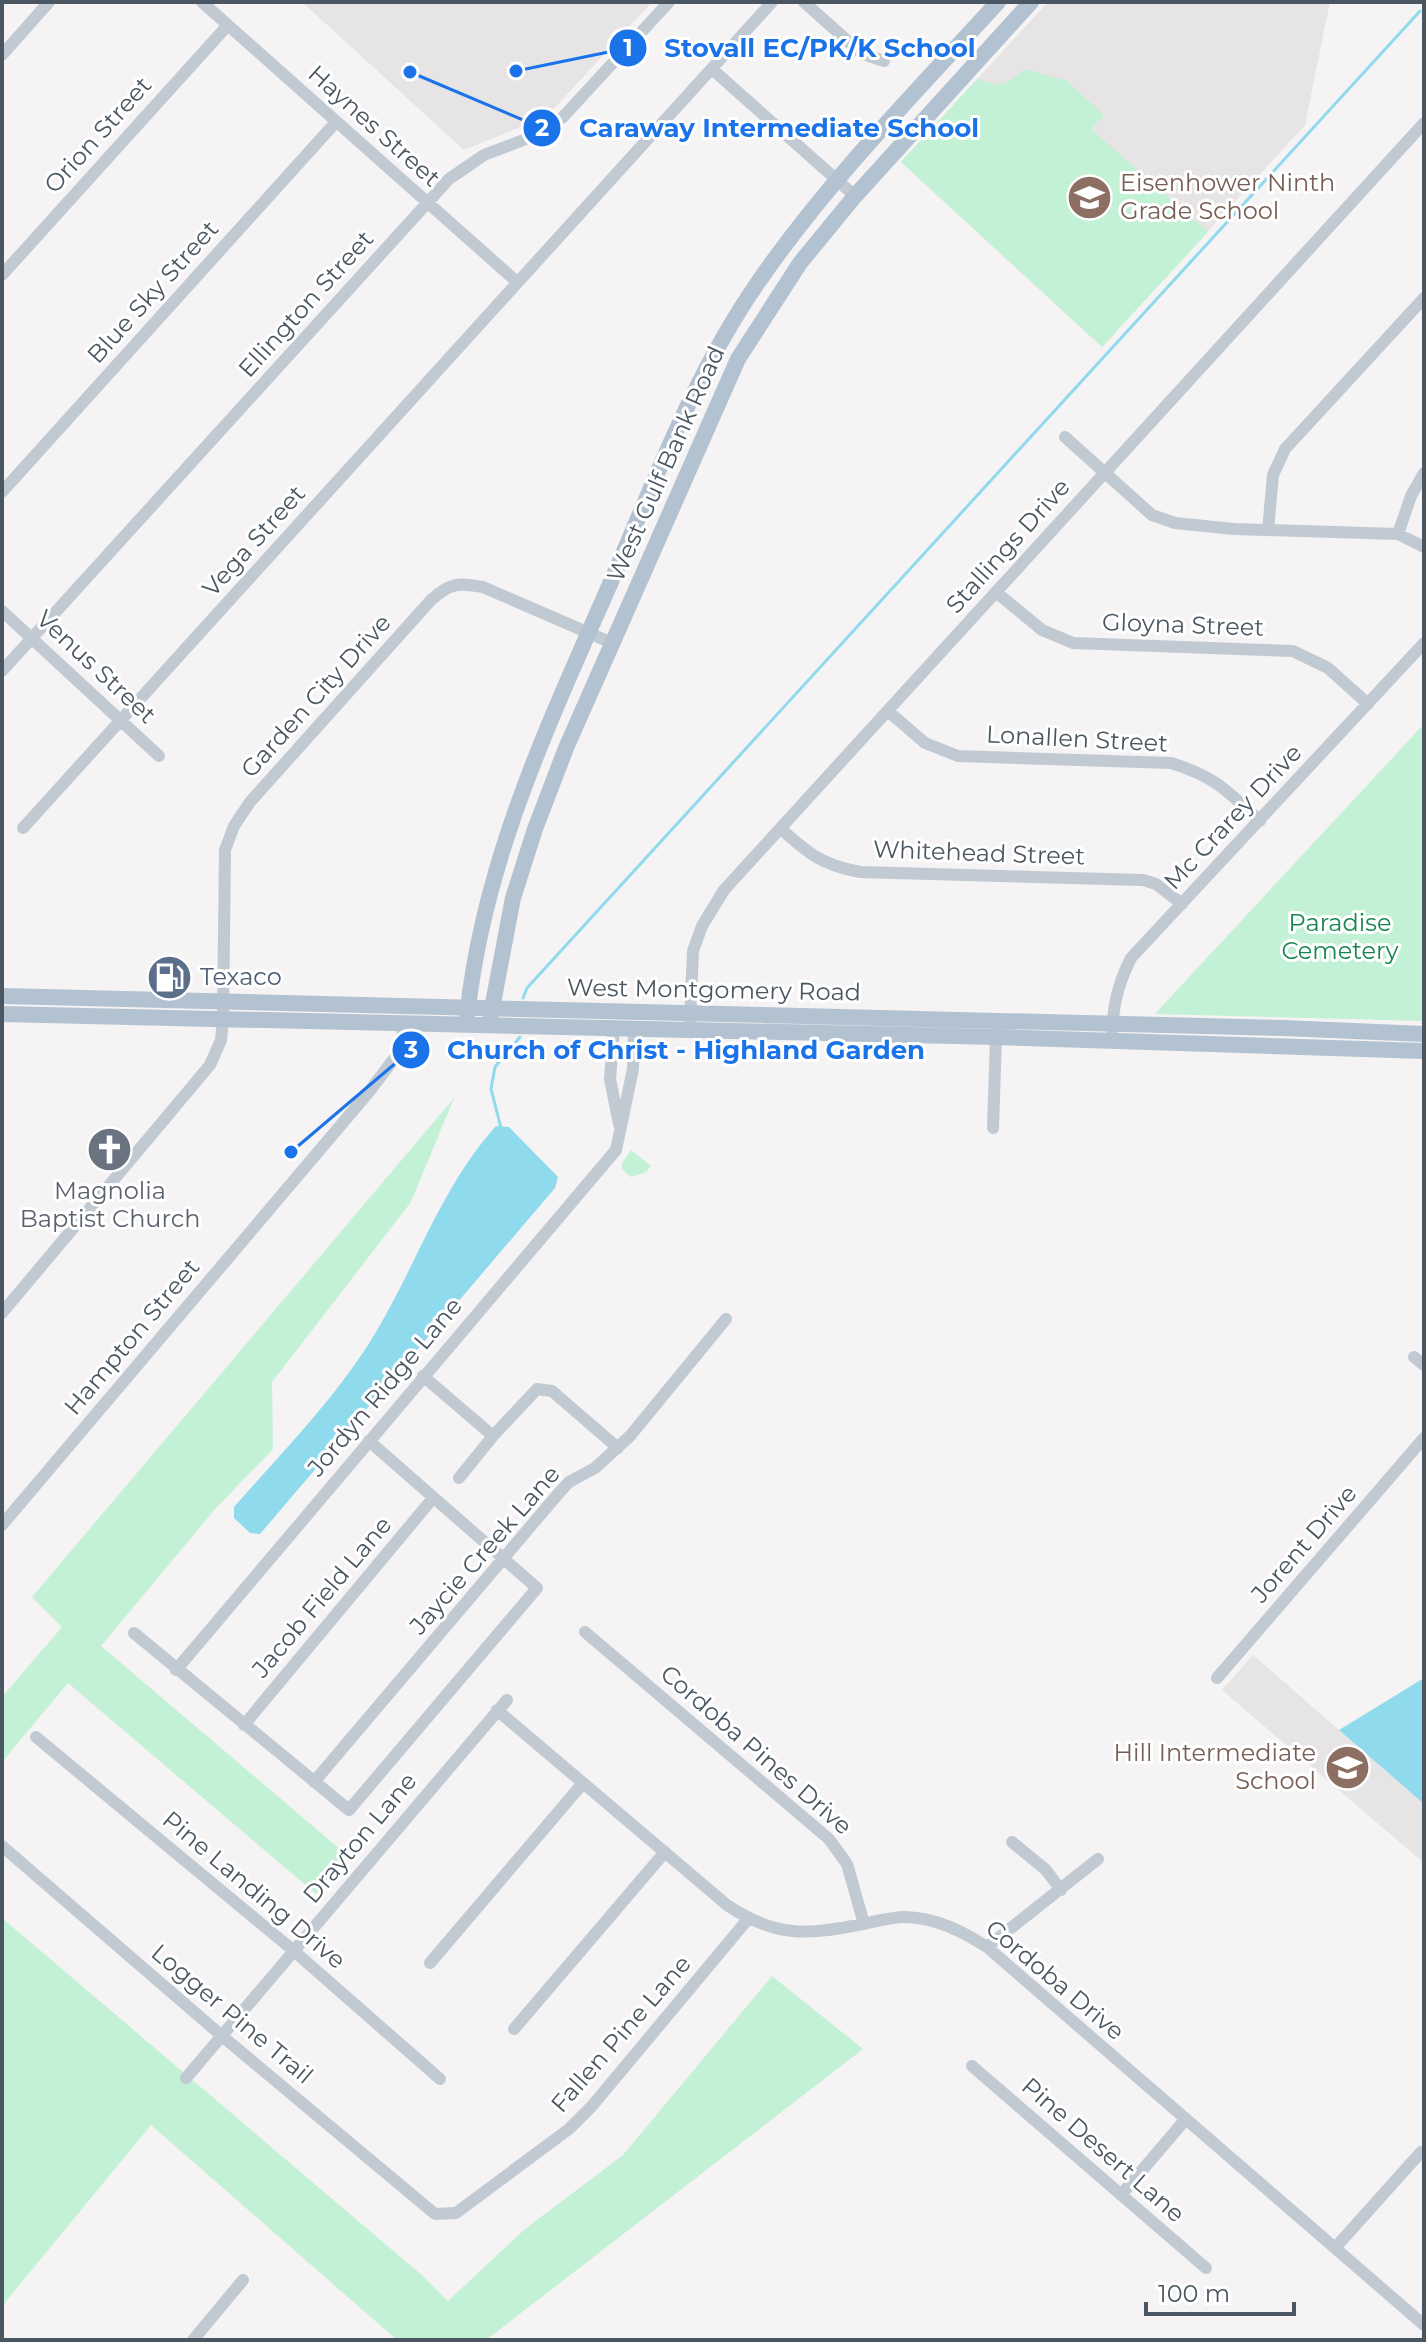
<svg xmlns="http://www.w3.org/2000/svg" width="1426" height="2342" viewBox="0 0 1426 2342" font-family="Montserrat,sans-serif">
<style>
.education{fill:#e6e4e5}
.green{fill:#c3f1d5}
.water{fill:#90daee}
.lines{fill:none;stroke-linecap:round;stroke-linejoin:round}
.stream{stroke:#90daee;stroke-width:3}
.minor{stroke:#c1cad2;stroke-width:12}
.major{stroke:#b3c2d1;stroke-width:16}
.labels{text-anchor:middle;stroke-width:6;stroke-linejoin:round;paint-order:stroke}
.street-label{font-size:24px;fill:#4a5661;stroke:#fff}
.education-label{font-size:24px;fill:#785e54;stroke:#fff;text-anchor:start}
.park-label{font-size:24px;fill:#17864f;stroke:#fff}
.service-label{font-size:24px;fill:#4e5e75;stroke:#fff;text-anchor:start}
.worship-label{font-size:24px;fill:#5b616d;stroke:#fff}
.leader{fill:none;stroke:#1a73e8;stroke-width:3}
.callout-dot{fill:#1a73e8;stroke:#fff;stroke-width:3}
.mark-label{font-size:24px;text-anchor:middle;font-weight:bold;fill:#fff}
.callout-label{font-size:26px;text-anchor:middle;font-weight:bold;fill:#1a73e8;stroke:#fff;stroke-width:6;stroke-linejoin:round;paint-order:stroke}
</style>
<rect width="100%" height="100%" fill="#f5f3f3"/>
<path class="education" d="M 302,2 L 652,2 L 552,111 L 518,128 L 464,150 Z
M 1048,2 L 1330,2 L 1305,125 L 1102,347 L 901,162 Z
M 1253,1655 L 1424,1804 L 1424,1863 L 1222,1690 Z"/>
<path class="green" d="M 1025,69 L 1067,81 L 1104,115 L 1091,129 L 1208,232 L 1102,347 L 901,162 L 978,78 C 1001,90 1006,84 1025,69 Z
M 1424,724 L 1424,1021 L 1155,1014 L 1190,976 Z
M 454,1098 L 411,1202 L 272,1382 L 273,1449 L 215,1509 L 101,1646 L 348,1856 L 316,1894 L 68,1683 L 2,1762 L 2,1697 L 62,1627 L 32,1597 Z
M 631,1150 L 651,1166 L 646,1172 L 631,1177 L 622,1169 L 622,1163 Z
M 2,1918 L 424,2277 L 448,2301 L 525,2229 L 623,2155 L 772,1976 L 863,2049 L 486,2340 L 397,2340 L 151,2125 L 2,2306 Z"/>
<path class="water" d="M 496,1126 L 509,1127 L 558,1177 L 555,1188 L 260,1534 L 250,1533 L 234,1518 L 234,1507 C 284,1450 337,1397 376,1332 C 417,1263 442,1186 496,1126 Z
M 1424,1678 L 1424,1804 L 1339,1730 Z"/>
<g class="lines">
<path class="stream" d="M 523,998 L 527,988 L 1420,11
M 501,1128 L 491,1089 L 495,1067 L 520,1037"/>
<path class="minor" d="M 202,2 L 517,282
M 804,2 L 861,53 L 884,61
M 2,55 L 49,2
M 712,69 L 855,196
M 2,275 L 228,25
M 1065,437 L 1152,515 L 1175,523 L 1234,529 L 1398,534 L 1424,547
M 2,492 L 336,122
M 1268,530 L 1273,475 L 1285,449 L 1424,298
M 1398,534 L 1411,496 L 1424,473
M 996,592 L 1042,630 L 1073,643 L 1293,651 L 1328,668 L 1368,704
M 2,611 L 159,756
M 2,671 L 449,179 L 484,155 L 526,139 L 563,117 L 669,2
M 888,711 L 925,743 L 958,756 L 1171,763 C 1216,777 1227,791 1260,821
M 23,828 L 772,2
M 781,829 C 809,854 822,865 860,872 L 1143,880 L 1156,884 L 1182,904
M 690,1021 L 693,951 L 702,926 L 724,890 L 1424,123
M 614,1028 L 610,1079 L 619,1124
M 1112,1040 C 1112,1009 1117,986 1131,958 L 1424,643
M 993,1128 L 996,1037
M 2,1313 L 210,1065 L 221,1040 L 223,1019 L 225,850 L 234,826 L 250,802 L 431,600 C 451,582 458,583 483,587 L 612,643
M 1414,1357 L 1424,1365
M 423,1376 L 493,1436
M 459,1478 L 493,1436 L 537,1389 L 552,1391 L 618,1448
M 2,1525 L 368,1093 L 400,1051 L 404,1023
M 585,1632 L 829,1839 L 847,1864 L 864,1924
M 134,1633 L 349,1810 L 537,1588 L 369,1441
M 176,1670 L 616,1150 L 633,1069 L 634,1028
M 1217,1678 L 1424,1438
M 497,1710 L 727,1905 C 776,1938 807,1935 863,1924 C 877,1921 892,1917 906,1917 C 936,1918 962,1931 987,1947 L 1424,2325
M 244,1725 L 433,1498
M 36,1737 L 294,1951 L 440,2079
M 314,1782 L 558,1494 L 569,1482 L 595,1468 L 630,1436 L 726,1319
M 1012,1842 L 1046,1870 L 1061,1890
M 2,1846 L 222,2036 L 435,2214 L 456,2213 L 569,2129 L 592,2106 L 748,1919
M 987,1947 L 1098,1859
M 430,1963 L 583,1783
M 514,2029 L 665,1852
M 972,2066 L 1206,2268
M 186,2078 L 507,1700
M 1121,2195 L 1185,2120
M 1335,2248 L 1421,2152
M 193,2340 L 243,2280"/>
<path class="major" d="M 2,996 L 1283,1028 L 1424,1034
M 2,1014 L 996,1037 L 1424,1051
M 467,1018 C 483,857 553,715 617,568 C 659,470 697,370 759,281 C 828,181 916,92 998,2
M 490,1019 L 513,898 L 535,829 L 566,748 L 738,359 L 800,263 L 855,196 L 1031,2"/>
</g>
<defs>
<symbol id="school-disc" viewBox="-11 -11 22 22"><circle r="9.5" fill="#8d6e63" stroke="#fff"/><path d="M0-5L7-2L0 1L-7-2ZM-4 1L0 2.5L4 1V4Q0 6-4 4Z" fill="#fff"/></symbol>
<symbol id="fuel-disc" viewBox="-11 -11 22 22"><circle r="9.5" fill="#5c6f8a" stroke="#fff"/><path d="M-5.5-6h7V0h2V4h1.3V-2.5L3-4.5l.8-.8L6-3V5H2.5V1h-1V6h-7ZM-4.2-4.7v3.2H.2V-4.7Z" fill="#fff"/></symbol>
<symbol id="church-disc" viewBox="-11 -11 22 22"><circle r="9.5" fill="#6b7280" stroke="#fff"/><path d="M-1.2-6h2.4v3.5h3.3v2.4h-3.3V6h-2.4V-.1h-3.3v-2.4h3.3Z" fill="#fff"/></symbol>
</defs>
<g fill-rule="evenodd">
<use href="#school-disc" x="1064" y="172" width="51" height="51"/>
<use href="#fuel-disc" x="144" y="952" width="51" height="51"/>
<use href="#church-disc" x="84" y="1124" width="51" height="51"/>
<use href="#school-disc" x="1322" y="1742" width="51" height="51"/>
</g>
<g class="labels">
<g class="street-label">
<text transform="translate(374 126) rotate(42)" y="8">Haynes Street</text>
<text transform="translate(98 135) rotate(-48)" y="8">Orion Street</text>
<text transform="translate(153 292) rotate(-48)" y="8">Blue Sky Street</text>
<text transform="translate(306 304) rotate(-48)" y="8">Ellington Street</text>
<text transform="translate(666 464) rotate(-66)" y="8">West Gulf Bank Road</text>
<text transform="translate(254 541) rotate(-48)" y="8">Vega Street</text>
<text transform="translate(1008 546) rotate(-48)" y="8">Stallings Drive</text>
<text transform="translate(1183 625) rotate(2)" y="8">Gloyna Street</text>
<text transform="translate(96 667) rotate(43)" y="8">Venus Street</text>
<text transform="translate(316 696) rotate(-48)" y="8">Garden City Drive</text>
<text transform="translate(1077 739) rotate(3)" y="8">Lonallen Street</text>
<text transform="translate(1233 817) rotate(-47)" y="8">Mc Crarey Drive</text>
<text transform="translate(979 853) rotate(2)" y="8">Whitehead Street</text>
<text transform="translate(714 990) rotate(1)" y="8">West Montgomery Road</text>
<text transform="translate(132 1337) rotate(-50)" y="8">Hampton Street</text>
<text transform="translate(385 1387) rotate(-50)" y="8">Jordyn Ridge Lane</text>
<text transform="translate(1304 1544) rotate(-49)" y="8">Jorent Drive</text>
<text transform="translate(485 1550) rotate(-49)" y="8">Jaycie Creek Lane</text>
<text transform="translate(322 1597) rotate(-50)" y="8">Jacob Field Lane</text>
<text transform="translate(756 1750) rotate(41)" y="8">Cordoba Pines Drive</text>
<text transform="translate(360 1838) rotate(-50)" y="8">Drayton Lane</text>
<text transform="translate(254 1890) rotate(40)" y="8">Pine Landing Drive</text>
<text transform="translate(1055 1980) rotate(40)" y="8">Cordoba Drive</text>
<text transform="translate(232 2014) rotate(40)" y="8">Logger Pine Trail</text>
<text transform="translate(621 2034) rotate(-49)" y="8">Fallen Pine Lane</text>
<text transform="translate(1103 2150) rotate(41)" y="8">Pine Desert Lane</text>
</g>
<g class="education-label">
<text x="1120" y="191">Eisenhower Ninth<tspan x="1120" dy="28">Grade School</tspan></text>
<text x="1316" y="1761" text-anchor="end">Hill Intermediate<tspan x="1316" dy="28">School</tspan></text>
</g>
<g class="park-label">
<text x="1340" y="931">Paradise<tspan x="1340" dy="28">Cemetery</tspan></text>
</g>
<g class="service-label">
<text x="200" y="985">Texaco</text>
</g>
<g class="worship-label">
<text x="110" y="1199">Magnolia<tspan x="110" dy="28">Baptist Church</tspan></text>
</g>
</g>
<path class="leader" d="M516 71L628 48M410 72L542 128M291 1152L411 1050"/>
<g class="callout-dot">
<circle cx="516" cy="71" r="8"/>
<circle cx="410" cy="72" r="8"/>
<circle cx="291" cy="1152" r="8"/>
<circle cx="628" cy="48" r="20"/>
<circle cx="542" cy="128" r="20"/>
<circle cx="411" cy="1050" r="20"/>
</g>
<g class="mark-label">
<text x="628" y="56">1</text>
<text x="542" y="136">2</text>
<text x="411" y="1058">3</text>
</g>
<g class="callout-label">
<text x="820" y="57">Stovall EC/PK/K School</text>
<text x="779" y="137">Caraway Intermediate School</text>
<text x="686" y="1059">Church of Christ - Highland Garden</text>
</g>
<rect width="1426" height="2342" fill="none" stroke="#4a5661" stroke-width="8"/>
<path d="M1146 2302v12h148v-12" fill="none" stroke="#4a5661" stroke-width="4"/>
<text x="1158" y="2302" font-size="24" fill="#4a5661" stroke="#ffffff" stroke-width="6" paint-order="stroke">100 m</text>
</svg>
